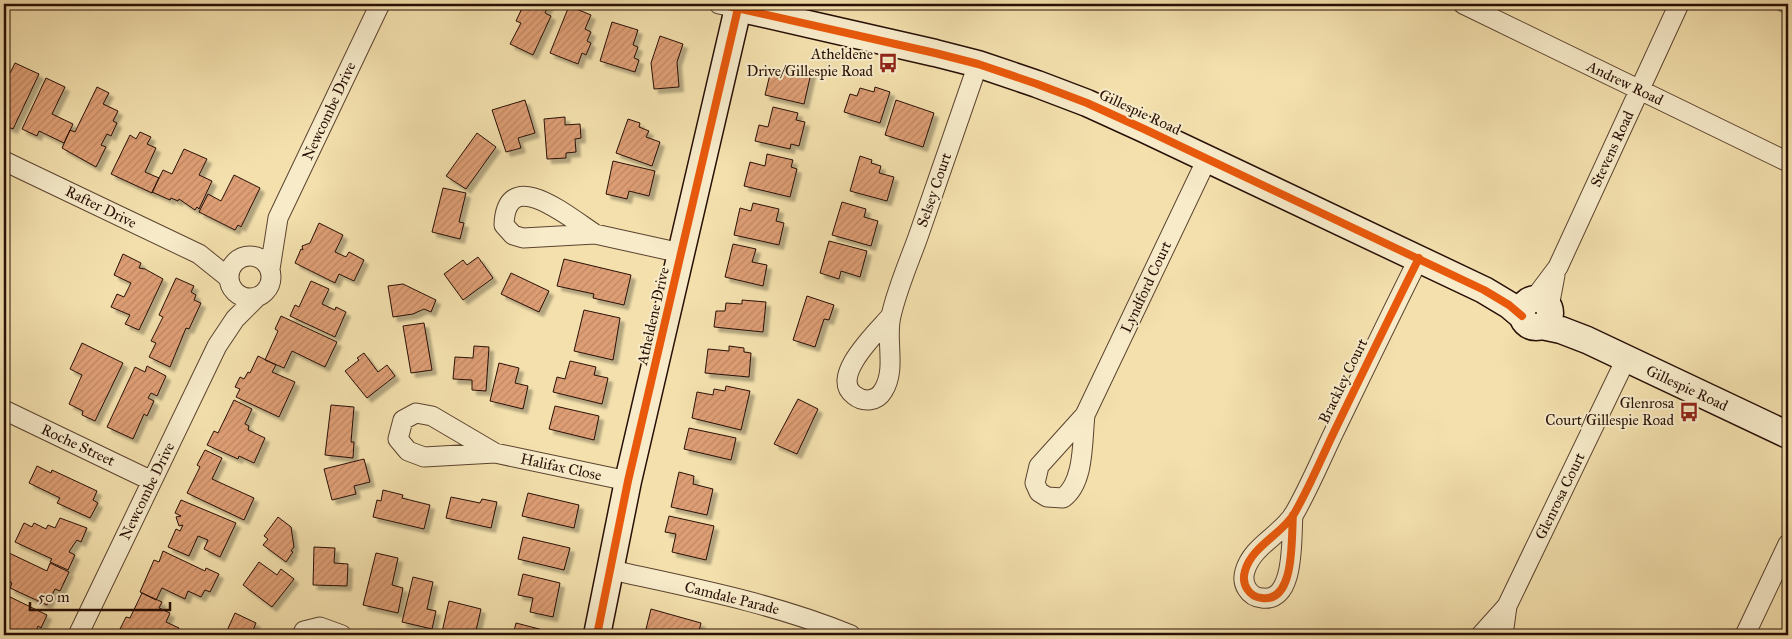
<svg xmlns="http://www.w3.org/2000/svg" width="1792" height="639" viewBox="0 0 1792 639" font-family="'IM FELL Great Primer',serif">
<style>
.park{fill:url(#park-dots);stroke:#706948}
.building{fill:url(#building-hatch);stroke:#280f05;filter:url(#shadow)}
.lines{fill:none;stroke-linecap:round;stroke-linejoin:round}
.street-casing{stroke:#5b432f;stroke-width:21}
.secondary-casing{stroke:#280f05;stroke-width:29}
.street{stroke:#f7ebca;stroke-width:19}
.secondary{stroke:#f7ebca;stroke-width:26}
.cycleway-casing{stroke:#f7ebca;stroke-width:11}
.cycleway{stroke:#e8590c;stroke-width:8}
.labels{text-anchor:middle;stroke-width:4;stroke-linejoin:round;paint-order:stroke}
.poi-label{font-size:15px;fill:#280f05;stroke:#f7ebca;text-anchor:end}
.street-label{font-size:15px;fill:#280f05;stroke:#f7ebca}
</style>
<defs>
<pattern id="park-dots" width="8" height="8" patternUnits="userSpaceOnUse" patternTransform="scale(1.25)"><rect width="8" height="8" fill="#b8c38c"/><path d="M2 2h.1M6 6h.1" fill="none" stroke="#9ea677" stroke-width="1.8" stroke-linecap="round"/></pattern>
<pattern id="building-hatch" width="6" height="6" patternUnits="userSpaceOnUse" patternTransform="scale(1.25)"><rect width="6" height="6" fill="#de9e74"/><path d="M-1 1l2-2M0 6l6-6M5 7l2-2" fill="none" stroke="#be8763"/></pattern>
<filter id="shadow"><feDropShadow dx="4.5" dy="4.5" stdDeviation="1" flood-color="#0004"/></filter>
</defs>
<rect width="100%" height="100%" fill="#f3e0ad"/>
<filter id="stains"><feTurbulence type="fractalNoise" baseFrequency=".004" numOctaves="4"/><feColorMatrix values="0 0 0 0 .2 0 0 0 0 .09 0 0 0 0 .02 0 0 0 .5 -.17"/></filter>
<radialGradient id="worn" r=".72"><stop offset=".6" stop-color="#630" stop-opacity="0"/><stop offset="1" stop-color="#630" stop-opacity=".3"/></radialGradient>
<path class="park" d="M 1766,4 L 1788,4 L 1788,15 Z"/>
<path class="building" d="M 524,4 L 549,4 L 545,13 L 551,16 L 533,55 L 510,44 L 521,23 L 516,21 Z
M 569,6 L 591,15 L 585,29 L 591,32 L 587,41 L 591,43 L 586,55 L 582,53 L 578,64 L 550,53 Z
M 612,22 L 638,30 L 633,45 L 638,47 L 634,58 L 639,60 L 635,72 L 600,61 Z
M 660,36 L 683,44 L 677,62 L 679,87 L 654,89 L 651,63 Z
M 15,63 L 39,74 L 13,129 L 4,125 L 4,70 L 10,73 Z
M 799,66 L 812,69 L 804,104 L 765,95 L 771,70 L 786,74 L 787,68 L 798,70 Z
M 46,78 L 65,87 L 52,114 L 73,124 L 64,143 L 39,131 L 37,136 L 22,129 Z
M 97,87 L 109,93 L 103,104 L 118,111 L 113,121 L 117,123 L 111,136 L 107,134 L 101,145 L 106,147 L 96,167 L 62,148 L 70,130 L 75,132 Z
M 875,87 L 890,92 L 880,123 L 844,112 L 850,94 L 857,96 L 860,88 L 874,92 Z
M 525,100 L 535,133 L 518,138 L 521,148 L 506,152 L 492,110 Z
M 896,100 L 934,113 L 923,147 L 885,135 Z
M 773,107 L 798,113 L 796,120 L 805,122 L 799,146 L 791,144 L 790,149 L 755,141 L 759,125 L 768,127 Z
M 565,117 L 565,125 L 580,124 L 581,138 L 575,139 L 576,152 L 566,153 L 566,158 L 547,159 L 544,119 Z
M 628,119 L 640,123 L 639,127 L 649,131 L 646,137 L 660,142 L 652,166 L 616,153 Z
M 140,132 L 151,137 L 147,144 L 156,148 L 145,172 L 159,178 L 152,193 L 111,174 L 130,135 L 136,139 Z
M 477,133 L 496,147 L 466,189 L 446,176 Z
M 184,149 L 207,159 L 199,175 L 212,181 L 199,209 L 197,207 L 195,210 L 179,199 L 178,201 L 171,198 L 170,200 L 152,192 L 163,170 L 172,174 Z
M 767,154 L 793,160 L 791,167 L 797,169 L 790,197 L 744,186 L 750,162 L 765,166 Z
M 860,156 L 872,160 L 871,163 L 881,166 L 879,173 L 894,177 L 887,201 L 850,191 Z
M 613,161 L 655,171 L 649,196 L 629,191 L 627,199 L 606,194 Z
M 234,175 L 260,188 L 241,227 L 238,225 L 235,230 L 199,212 L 208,194 L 221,201 Z
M 443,188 L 466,193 L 459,222 L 464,223 L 460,239 L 432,232 Z
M 842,202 L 866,209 L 864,217 L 878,221 L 871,246 L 832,235 Z
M 753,203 L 779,209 L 776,221 L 784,223 L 779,245 L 734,235 L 740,208 L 751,211 Z
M 319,223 L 343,235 L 335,252 L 346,257 L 349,252 L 364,260 L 354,281 L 339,274 L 335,283 L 295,263 L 301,249 L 303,250 L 302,246 L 310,243 Z
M 829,241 L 867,251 L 860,277 L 841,271 L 839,279 L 820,273 Z
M 733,244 L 756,249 L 752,262 L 767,265 L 763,286 L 725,277 Z
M 123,254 L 141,263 L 139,268 L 145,269 L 163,279 L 139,330 L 125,324 L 130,315 L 111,307 L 117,294 L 124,297 L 131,283 L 114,275 Z
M 478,257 L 493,278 L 463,300 L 444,274 L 463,260 L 467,265 Z
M 564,259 L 631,275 L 624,305 L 593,298 L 594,294 L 557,286 Z
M 511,273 L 549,291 L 539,312 L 501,294 Z
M 176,278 L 194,286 L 191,292 L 196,295 L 194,300 L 201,303 L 189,329 L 186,328 L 170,367 L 149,357 L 156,343 L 151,341 L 163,317 L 159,315 Z
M 311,281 L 329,289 L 322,304 L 335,310 L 336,307 L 346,312 L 335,337 L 290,316 L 295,305 L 299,307 Z
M 403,284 L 436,300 L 431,312 L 424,309 L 413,314 L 393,317 L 388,286 Z
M 807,296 L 834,305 L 829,320 L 824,319 L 815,347 L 793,340 Z
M 742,300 L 766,302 L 763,332 L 714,327 L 716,311 L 725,311 L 726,303 L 742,304 Z
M 584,310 L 620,318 L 613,360 L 574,351 Z
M 281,316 L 337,342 L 325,367 L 292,351 L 284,368 L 265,360 L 278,331 L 275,329 Z
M 424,323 L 432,370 L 411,373 L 403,326 Z
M 82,343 L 123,363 L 95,421 L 82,415 L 83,411 L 69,404 L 82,375 L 70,369 Z
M 474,346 L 489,347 L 486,391 L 472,390 L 472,380 L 453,379 L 455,357 L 473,358 Z
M 729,346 L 744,348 L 744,352 L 751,353 L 749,377 L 705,373 L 708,349 L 729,351 Z
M 364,353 L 378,372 L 387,365 L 395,376 L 367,398 L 345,371 L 359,360 L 357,358 Z
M 258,356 L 276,365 L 272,372 L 295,382 L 279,417 L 236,397 L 240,389 L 235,387 L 240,377 L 244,379 L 248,372 L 250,373 Z
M 570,361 L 596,367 L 594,375 L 608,378 L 602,404 L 553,392 L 557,377 L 565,379 Z
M 499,363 L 519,368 L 515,383 L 528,386 L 523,409 L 490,401 Z
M 147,366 L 166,376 L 157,396 L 151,393 L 148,398 L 154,401 L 147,416 L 144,414 L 133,439 L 107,427 L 135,367 L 145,372 Z
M 726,386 L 750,391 L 741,430 L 692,418 L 697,392 L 713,395 L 714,389 L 725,391 Z
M 798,399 L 818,409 L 797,454 L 774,444 Z
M 234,400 L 252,409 L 245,424 L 249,426 L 248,430 L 265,438 L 254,463 L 239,456 L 238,459 L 207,445 L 214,431 L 218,433 Z
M 331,405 L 354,407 L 351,442 L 354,442 L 353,458 L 325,455 Z
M 555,406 L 599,416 L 594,440 L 549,429 Z
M 689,428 L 736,438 L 731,460 L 684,449 Z
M 205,450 L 222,458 L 212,479 L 254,498 L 244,520 L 187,493 L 200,467 L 197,465 Z
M 364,459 L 370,482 L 354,486 L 356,494 L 332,500 L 324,469 Z
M 37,466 L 51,473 L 52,470 L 97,491 L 93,500 L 98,503 L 90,518 L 57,503 L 60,498 L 29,483 Z
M 679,472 L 694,476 L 693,484 L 713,489 L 707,515 L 671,507 Z
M 383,490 L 403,495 L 402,498 L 430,505 L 424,529 L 373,517 L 377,500 L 381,501 Z
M 528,493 L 579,505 L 574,528 L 522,516 Z
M 451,497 L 480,503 L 482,499 L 497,502 L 491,528 L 446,518 Z
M 181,500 L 236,523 L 220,557 L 204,549 L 208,540 L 198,536 L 189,556 L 168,547 L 176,529 L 180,531 L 183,525 L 179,526 L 176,517 L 181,516 L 175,513 Z
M 669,516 L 714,526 L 706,560 L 672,552 L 676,534 L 665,532 Z
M 278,517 L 291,527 L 294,547 L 291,551 L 293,552 L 286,562 L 263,545 L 268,539 L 264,536 Z
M 60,518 L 87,528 L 81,542 L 77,540 L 70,550 L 69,552 L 75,555 L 68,570 L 50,562 L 52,559 L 15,542 L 24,523 L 32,527 L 34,523 L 46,529 L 48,525 L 55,528 Z
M 523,537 L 570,548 L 564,570 L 518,559 Z
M 314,547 L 335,548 L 334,563 L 348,564 L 347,586 L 313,585 Z
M 163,551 L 205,571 L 206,568 L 219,574 L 210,592 L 205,590 L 201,597 L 188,591 L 185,599 L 162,588 L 156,600 L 140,592 L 154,560 L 159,562 Z
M 7,552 L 47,571 L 50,563 L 69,572 L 60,591 L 55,589 L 47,605 L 10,588 L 12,583 L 4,579 L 4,558 Z
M 376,553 L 398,558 L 392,585 L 403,588 L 398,613 L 363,605 Z
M 259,562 L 277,575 L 281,569 L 294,579 L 272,607 L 243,585 Z
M 523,574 L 560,583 L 553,617 L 530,612 L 533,598 L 518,595 Z
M 413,577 L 433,582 L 427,609 L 436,611 L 432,629 L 402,622 Z
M 142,593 L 162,602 L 159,608 L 170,613 L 166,622 L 179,628 L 176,635 L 117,635 L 126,617 L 130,618 Z
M 4,594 L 47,615 L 41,628 L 38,626 L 34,635 L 10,635 L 4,633 Z
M 449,601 L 481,609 L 475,635 L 455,635 L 442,632 Z
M 651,609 L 701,623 L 698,635 L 654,635 L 645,633 Z
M 235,613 L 256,623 L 251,635 L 225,635 Z
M 516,623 L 551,632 L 550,635 L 513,635 Z"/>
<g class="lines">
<defs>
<path id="street" d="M 719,4 L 738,8
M 1463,4 L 1788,162
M 4,161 L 199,254 L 229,278
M 595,234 C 570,218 506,163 504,225 L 513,235 L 523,238 L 595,234 L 681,253
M229 277a21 21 0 1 1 42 0a21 21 0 1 1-42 0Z
M 270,269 L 278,218 L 380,4
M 1534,299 L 1558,267 L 1679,4
M 1549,307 L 1555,275
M 890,317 C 878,331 829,377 854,395 C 864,403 877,401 883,391 C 897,369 885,340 891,316 C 897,289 909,262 918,237 C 938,179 958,121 978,64
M 4,410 L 152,481
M 1085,415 C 1082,440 1085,482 1063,498 L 1047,497 L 1039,492 L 1035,483 L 1039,466 L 1085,415 L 1207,159
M 495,453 L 432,416 L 416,413 L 403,420 L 398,439 L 408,451 L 424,457 L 495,453 L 628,481
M 1293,515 C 1291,536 1296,603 1262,598 C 1249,597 1241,584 1245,571 C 1252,546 1281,535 1294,514 C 1309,488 1321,459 1334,432 C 1362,374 1390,316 1419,258
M 611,570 C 693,588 773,603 851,635
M 78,635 L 217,346 L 235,319 L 256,298
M 302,635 L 304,631 L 320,627 L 342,635
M 1481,635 L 1507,606 L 1626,359
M 1503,635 L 1507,606
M 1745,635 L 1788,544"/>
<path id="secondary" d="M 738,8 L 935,53 L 978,64 L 1037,84 L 1087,103 L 1144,129 L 1484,290 L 1509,305 L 1522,316
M1522 313a14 14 0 1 1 28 0a14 14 0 1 1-28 0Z
M 1542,326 L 1561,330 L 1587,340 L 1788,435
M 597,635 L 628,481 L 739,4"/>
</defs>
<use href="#street" class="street-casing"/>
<use href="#secondary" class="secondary-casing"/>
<use href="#street" class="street"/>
<use href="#secondary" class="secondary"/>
<defs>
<path id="cycleway" d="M 719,4 L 935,53 L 978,64 L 1037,84 L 1087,103 L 1144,129 L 1484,290 L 1509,305 L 1522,316
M 1293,515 C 1291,536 1296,603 1262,598 C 1249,597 1241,584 1245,571 C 1252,546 1281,535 1294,514 C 1309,488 1321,459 1334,432 C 1362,374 1390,316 1419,258
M 597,635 L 628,481 L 739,4"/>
</defs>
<use href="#cycleway" class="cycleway-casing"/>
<use href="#cycleway" class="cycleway"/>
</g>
<defs>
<symbol id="bus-bare" viewBox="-9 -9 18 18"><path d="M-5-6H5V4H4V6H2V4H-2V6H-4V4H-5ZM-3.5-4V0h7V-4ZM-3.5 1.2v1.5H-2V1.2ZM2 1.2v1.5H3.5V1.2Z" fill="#8f2418" stroke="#f7ebca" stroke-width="2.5" paint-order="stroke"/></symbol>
</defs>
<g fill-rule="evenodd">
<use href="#bus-bare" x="874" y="49" width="28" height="28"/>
<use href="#bus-bare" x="1675" y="398" width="28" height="28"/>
</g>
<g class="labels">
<g class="poi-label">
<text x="873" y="59">Atheldene<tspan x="873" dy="17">Drive/Gillespie Road</tspan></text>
<text x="1674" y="408">Glenrosa<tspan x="1674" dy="17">Court/Gillespie Road</tspan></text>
</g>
<g class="street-label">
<text transform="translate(1625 83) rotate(26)" y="5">Andrew Road</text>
<text transform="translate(329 111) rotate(-65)" y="5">Newcombe Drive</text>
<text transform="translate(1140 112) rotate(25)" y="5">Gillespie Road</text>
<text transform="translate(1612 149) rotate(-65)" y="5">Stevens Road</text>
<text transform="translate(934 190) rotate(-71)" y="5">Selsey Court</text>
<text transform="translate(101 207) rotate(26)" y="5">Rafter Drive</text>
<text transform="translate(1146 287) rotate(-65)" y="5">Lyndford Court</text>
<text transform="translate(653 316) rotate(-77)" y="5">Atheldene Drive</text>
<text transform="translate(1343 381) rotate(-64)" y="5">Brackley Court</text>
<text transform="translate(1687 388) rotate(25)" y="5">Gillespie Road</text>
<text transform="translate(78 445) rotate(25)" y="5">Roche Street</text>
<text transform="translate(561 467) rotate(12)" y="5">Halifax Close</text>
<text transform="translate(147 491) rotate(-64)" y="5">Newcombe Drive</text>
<text transform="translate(1560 496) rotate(-64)" y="5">Glenrosa Court</text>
<text transform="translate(732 598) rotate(14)" y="5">Camdale Parade</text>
</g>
</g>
<rect width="1792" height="639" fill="none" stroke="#f3e0ad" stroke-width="20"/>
<rect x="5" y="5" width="1782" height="629" fill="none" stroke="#280f05" stroke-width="2.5"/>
<rect x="10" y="10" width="1772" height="619" fill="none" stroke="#280f05"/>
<path d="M30 602v8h140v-8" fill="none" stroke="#280f05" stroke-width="2.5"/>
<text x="38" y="602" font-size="15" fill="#280f05" stroke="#f7ebca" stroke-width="4" paint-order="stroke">50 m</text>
<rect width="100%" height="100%" filter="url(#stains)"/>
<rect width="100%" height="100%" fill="url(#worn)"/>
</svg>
